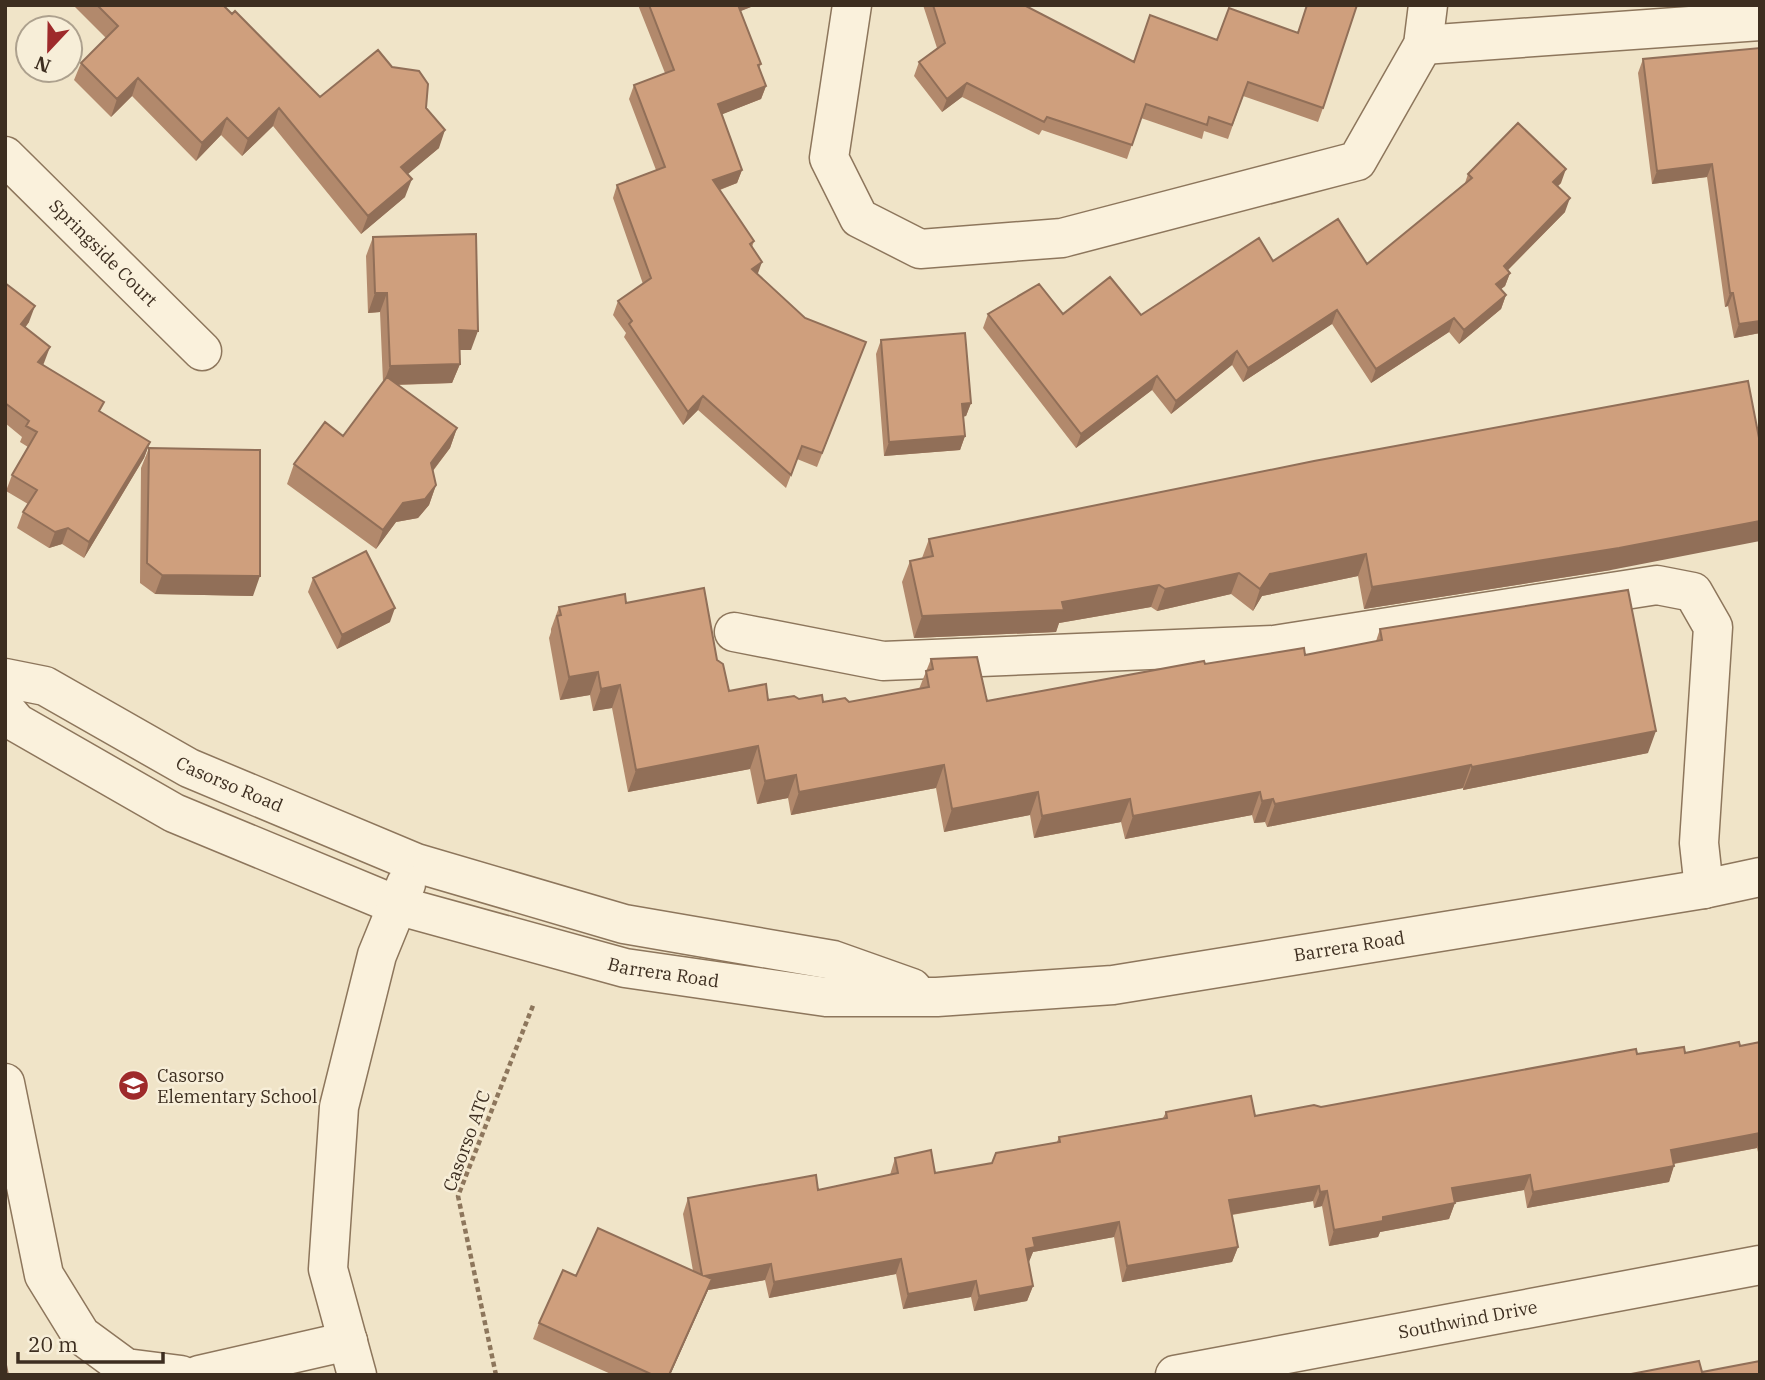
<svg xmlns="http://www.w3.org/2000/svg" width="1765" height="1380" viewBox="0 0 1765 1380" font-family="'IBM Plex Serif',serif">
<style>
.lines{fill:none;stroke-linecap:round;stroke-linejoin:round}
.minor-casing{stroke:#8d765c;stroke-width:41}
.path{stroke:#8d765c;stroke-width:4.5;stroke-dasharray:5 3.5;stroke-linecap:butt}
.minor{stroke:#faf1dc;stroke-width:38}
.wall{fill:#b2896c}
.shaded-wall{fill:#916f58}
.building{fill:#cf9f7d;stroke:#916f58;stroke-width:2}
.labels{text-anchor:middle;stroke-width:5;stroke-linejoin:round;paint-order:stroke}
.street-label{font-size:18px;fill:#3d2e20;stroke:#f7eed8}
.poi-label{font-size:18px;fill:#3d2e20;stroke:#f7eed8;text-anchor:start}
</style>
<rect width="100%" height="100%" fill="#f0e4c8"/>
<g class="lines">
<defs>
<g id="minor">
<path d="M 852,5 L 829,158 L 859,218 L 920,249 L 1062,238 L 1357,161 L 1423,45 L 1428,5"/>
<path d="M 1423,45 L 1760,21"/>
<path id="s1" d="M 5,156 L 202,351"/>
<path d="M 734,632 L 883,661 L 1274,645 L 1657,585 L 1693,592 L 1713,627 L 1699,843 L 1704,889"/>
<path id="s2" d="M 5,678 L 45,686 L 189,768 L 416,863 L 624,924 L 833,960 L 912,988"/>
<path id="s3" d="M 5,709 L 17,723 L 174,813 L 396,905 L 625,968 L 826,997 L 937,997 L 1113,985 L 1704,889 L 1760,877"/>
<path d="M 5,1083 L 44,1275 L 81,1335 L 126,1368 L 181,1375"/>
<path d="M 199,1375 L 348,1341"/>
<path d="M 357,1375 L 328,1269 L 339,1107 L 377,955 L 406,884"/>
<path id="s4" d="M 1175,1375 L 1760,1265"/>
</g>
</defs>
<use href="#minor" class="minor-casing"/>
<path class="path" d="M 496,1375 L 458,1196 L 534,1003"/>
<use href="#minor" class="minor"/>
</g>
<path class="wall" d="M 73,5 L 223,5 L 320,97 L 426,108 L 439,148 L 407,174 L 405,197 L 361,234 L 273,126 L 242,156 L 221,135 L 196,161 L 132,96 L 111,117 L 74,80 L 81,63 L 106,38 Z
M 638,5 L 756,5 L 740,11 L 761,64 L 759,68 L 766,86 L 761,99 L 722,114 L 742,170 L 737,183 L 720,190 L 754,241 L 752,247 L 758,274 L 805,318 L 866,342 L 817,467 L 797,459 L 786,488 L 698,410 L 683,425 L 624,337 L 626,333 L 613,315 L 618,301 L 643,284 L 613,198 L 617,185 L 656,170 L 629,99 L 634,85 L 665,73 Z
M 923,5 L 1024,5 L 1134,62 L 1150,15 L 1323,108 L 1318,122 L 1243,96 L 1228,139 L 1204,131 L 1202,139 L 1141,118 L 1127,159 L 1042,130 L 1039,135 L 962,97 L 942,112 L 914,76 L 919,62 L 937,48 Z
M 1760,48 L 1760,333 L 1734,338 L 1728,306 L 1725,307 L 1707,177 L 1652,184 L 1638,73 L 1643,59 Z
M 1468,174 L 1561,183 L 1558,186 L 1565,212 L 1508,270 L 1510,273 L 1505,286 L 1501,289 L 1506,295 L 1501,309 L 1459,344 L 1449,332 L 1371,383 L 1332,324 L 1243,382 L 1232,365 L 1171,414 L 1152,390 L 1076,448 L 983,328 L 988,314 L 1141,315 L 1273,261 L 1367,264 L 1465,183 Z
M 373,237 L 471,350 L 459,350 L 460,364 L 452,383 L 398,385 L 457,428 L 450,448 L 433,471 L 436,485 L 429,505 L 418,518 L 396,522 L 376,549 L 287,484 L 294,464 L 343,436 L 383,382 L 380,312 L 368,313 L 366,256 Z
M 5,283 L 29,322 L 25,328 L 44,363 L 43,364 L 101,412 L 150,442 L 144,458 L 84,558 L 62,544 L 49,548 L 17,528 L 23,512 L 28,504 L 6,491 L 12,475 L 28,447 L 20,442 L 22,437 L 5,423 Z
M 881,340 L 971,403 L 966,416 L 963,417 L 965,436 L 960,450 L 884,456 L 876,354 Z
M 149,448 L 253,596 L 155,594 L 140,583 L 141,468 Z
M 1314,461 L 1611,570 L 1364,609 L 1358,576 L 1262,596 L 1253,611 L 1231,594 L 1157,611 L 1151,607 L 1059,623 L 1056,632 L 914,638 L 902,582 L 910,561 L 922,558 L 929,539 Z
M 313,578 L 390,622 L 337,649 L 308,592 Z
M 626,603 L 717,660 L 729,691 L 768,700 L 799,699 L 823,702 L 849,702 L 919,689 L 931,659 L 987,701 L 1205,664 L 1305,655 L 1376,641 L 1380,629 L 1648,753 L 1463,790 L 1463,788 L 1267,827 L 1265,822 L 1254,823 L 1252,815 L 1125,839 L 1121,822 L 1034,838 L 1030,815 L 944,832 L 936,788 L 791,815 L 788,798 L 757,804 L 750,769 L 628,792 L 612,708 L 593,711 L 590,695 L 560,700 L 549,638 L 551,632 L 551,629 L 559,607 Z
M 1760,1042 L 1760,1160 L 1757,1148 L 1674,1164 L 1669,1182 L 1527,1208 L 1524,1190 L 1455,1202 L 1449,1219 L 1380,1232 L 1378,1237 L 1329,1246 L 1322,1206 L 1314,1208 L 1313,1201 L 1232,1215 L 1238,1247 L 1232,1262 L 1122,1282 L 1114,1237 L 1033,1252 L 1028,1263 L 1033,1286 L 1027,1301 L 974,1311 L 971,1297 L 903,1309 L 896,1274 L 769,1298 L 765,1280 L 708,1290 L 670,1375 L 613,1375 L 533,1339 L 539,1323 L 576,1276 L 693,1271 L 683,1214 L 688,1198 L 818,1190 L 890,1175 L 895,1158 L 935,1173 L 992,1163 L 1057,1142 L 1059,1137 L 1163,1118 L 1166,1112 L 1255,1116 L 1321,1107 L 1637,1054 L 1685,1053 L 1740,1046 Z"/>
<path class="shaded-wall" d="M 734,5 L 756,5 L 731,15 Z
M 138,78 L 132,96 L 111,117 L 117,99 Z
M 967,83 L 962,97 L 942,112 L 947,99 Z
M 766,86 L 761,99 L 713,118 L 718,104 Z
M 279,108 L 273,126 L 242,156 L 248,139 Z
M 227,118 L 221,135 L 196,161 L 202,143 Z
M 445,130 L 439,148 L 395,185 L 401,167 Z
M 1712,164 L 1707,177 L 1652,184 L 1657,171 Z
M 1566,169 L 1561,183 L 1548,195 L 1553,182 Z
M 742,170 L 737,183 L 708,194 L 713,180 Z
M 412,179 L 405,197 L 361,234 L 368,216 Z
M 1570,198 L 1565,212 L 1499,279 L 1504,266 Z
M 762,262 L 757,276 L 752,269 Z
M 1510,273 L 1505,286 L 1491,297 L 1496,284 Z
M 375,293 L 387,293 L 380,312 L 368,313 Z
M 1730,293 L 1733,293 L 1728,306 L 1725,307 Z
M 1506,295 L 1501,309 L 1459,344 L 1464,330 Z
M 35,306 L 29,322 L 15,340 L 21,324 Z
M 1337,310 L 1332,324 L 1243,382 L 1248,368 Z
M 1454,318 L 1449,332 L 1371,383 L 1376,369 Z
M 1760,321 L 1760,333 L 1734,338 L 1739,324 Z
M 459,330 L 478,331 L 471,350 L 452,350 Z
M 50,347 L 44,363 L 32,378 L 38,362 Z
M 1237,351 L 1232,365 L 1171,414 L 1176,401 Z
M 460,364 L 452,383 L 383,385 L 390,366 Z
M 1157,376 L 1152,390 L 1076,448 L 1081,434 Z
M 703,396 L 698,410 L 683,425 L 688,412 Z
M 971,403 L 966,416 L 957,417 L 962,404 Z
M 457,428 L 450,448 L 424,482 L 431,463 Z
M 965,436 L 960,450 L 884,456 L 889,442 Z
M 150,442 L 144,458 L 84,558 L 89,542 Z
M 436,485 L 429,505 L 418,518 L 396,522 L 376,549 L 383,530 L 403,503 Z
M 1760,521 L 1760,541 L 1611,570 L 1364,609 L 1372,587 Z
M 68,528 L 62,544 L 49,548 L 55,532 Z
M 1366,554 L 1358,576 L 1262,596 L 1253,611 L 1260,589 L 1270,574 Z
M 1239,573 L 1231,594 L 1157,611 L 1165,589 Z
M 162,575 L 260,576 L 253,596 L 155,594 Z
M 1159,585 L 1151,607 L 1059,623 L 1056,632 L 914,638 L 922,616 L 1062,602 Z
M 395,608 L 390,622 L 337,649 L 342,635 Z
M 598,672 L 590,695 L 560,700 L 569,677 Z
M 620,685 L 612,708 L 593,711 L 601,689 Z
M 1656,731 L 1648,753 L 1463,790 L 1472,767 Z
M 758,746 L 750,769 L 628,792 L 636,770 Z
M 944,765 L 936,788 L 791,815 L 799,792 Z
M 1471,765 L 1463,788 L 1267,827 L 1275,804 Z
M 796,775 L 788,798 L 757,804 L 765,781 Z
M 1038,792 L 1030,815 L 944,832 L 952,809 Z
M 1260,792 L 1252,815 L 1125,839 L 1133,816 Z
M 1130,799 L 1121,822 L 1034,838 L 1042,816 Z
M 1273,799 L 1265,822 L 1254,823 L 1262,801 Z
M 1760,1133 L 1760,1140 L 1757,1148 L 1666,1165 L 1671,1150 Z
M 1674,1166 L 1669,1182 L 1527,1208 L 1533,1192 Z
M 1530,1175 L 1524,1190 L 1447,1204 L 1452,1188 Z
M 1319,1186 L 1313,1201 L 1223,1216 L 1229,1200 Z
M 1327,1191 L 1322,1206 L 1314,1208 L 1320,1192 Z
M 1455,1203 L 1449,1219 L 1380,1232 L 1378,1237 L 1329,1246 L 1334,1230 L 1383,1217 Z
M 1119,1222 L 1114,1237 L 1033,1252 L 1029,1262 L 1020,1264 L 1026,1249 L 1033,1238 Z
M 1238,1247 L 1232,1262 L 1122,1282 L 1127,1266 Z
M 901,1259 L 896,1274 L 769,1298 L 774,1282 Z
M 771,1264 L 765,1280 L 708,1290 L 670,1375 L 669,1375 L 705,1276 Z
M 976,1281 L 971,1297 L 903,1309 L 908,1294 Z
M 1033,1286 L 1027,1301 L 974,1311 L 979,1296 Z"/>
<path class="building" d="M 97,5 L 223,5 L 232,14 L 235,11 L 320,97 L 378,50 L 392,67 L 419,71 L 428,84 L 426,108 L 445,130 L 401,167 L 412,179 L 368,216 L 279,108 L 248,139 L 227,118 L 202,143 L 138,78 L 117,99 L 81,63 L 118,26 Z
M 649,5 L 738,5 L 761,64 L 758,65 L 766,86 L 718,104 L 742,170 L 713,180 L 754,241 L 750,244 L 762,262 L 752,269 L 805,318 L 866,342 L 822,453 L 802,446 L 791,475 L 703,396 L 688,412 L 629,324 L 632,321 L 618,301 L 651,278 L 617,185 L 665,167 L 634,85 L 674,70 Z
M 933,5 L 1024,5 L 1134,62 L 1150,15 L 1217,40 L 1229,8 L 1298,33 L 1307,5 L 1357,5 L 1323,108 L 1248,82 L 1232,125 L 1209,117 L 1207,125 L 1146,104 L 1132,145 L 1047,117 L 1044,122 L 967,83 L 947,99 L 919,62 L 945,43 Z
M 1760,48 L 1760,321 L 1739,324 L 1733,293 L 1730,293 L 1712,164 L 1657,171 L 1643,59 Z
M 1518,123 L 1566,169 L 1553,182 L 1570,198 L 1504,266 L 1510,273 L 1496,284 L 1506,295 L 1464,330 L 1454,318 L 1376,369 L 1337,310 L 1248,368 L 1237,351 L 1176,401 L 1157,376 L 1081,434 L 988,314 L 1039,284 L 1063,314 L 1110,277 L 1141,315 L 1259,238 L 1273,261 L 1338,219 L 1367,264 L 1472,178 L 1468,174 Z
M 476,234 L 478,331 L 459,330 L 460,364 L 390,366 L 387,293 L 375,293 L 373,237 Z
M 5,283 L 35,306 L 21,324 L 50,347 L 38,362 L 104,402 L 99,411 L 150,442 L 89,542 L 68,528 L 55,532 L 23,512 L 37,490 L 12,475 L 37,432 L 26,426 L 29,421 L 5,403 Z
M 965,333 L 971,403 L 962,404 L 965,436 L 889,442 L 881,340 Z
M 387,377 L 457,428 L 431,463 L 436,485 L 425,499 L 403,503 L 383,530 L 294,464 L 325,422 L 343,436 Z
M 1748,381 L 1760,443 L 1760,521 L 1619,548 L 1372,587 L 1366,554 L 1270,574 L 1260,589 L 1239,573 L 1165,589 L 1159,585 L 1062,602 L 1064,610 L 922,616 L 910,561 L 933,556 L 929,539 L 1314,461 Z
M 149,448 L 260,450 L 260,576 L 162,575 L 147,563 Z
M 366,551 L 395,608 L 342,635 L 313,578 Z
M 704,588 L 717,660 L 723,664 L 729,691 L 766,684 L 768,700 L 794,696 L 799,699 L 822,695 L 823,702 L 845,698 L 849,702 L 929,687 L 926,671 L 933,669 L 931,659 L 977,657 L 987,701 L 1204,661 L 1205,664 L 1304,648 L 1305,655 L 1382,640 L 1380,629 L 1628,590 L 1656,731 L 1472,767 L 1471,765 L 1275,804 L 1273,799 L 1262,801 L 1260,792 L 1133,816 L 1130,799 L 1042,816 L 1038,792 L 952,809 L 944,765 L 799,792 L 796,775 L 765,781 L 758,746 L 636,770 L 620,685 L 601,689 L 598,672 L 569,677 L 557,616 L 561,615 L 559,607 L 625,594 L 626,603 Z
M 1739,1042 L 1740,1046 L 1760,1042 L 1760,1133 L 1671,1150 L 1674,1166 L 1533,1192 L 1530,1175 L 1452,1188 L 1455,1203 L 1383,1217 L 1383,1221 L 1334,1230 L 1327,1191 L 1320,1192 L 1319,1186 L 1229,1200 L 1238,1247 L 1127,1266 L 1119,1222 L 1033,1238 L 1035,1247 L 1026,1249 L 1033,1286 L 979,1296 L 976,1281 L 908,1294 L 901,1259 L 774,1282 L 771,1264 L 705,1276 L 712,1279 L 669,1375 L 653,1375 L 539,1323 L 563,1270 L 576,1276 L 598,1228 L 702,1275 L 688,1198 L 816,1175 L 818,1190 L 898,1173 L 895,1158 L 931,1150 L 935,1173 L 992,1163 L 996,1153 L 1060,1142 L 1059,1137 L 1167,1118 L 1166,1112 L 1251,1096 L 1255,1116 L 1314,1105 L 1321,1107 L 1636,1049 L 1637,1054 L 1684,1047 L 1685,1053 Z
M 5,1360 L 8,1375 L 5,1375 Z
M 1699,1361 L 1702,1372 L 1760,1361 L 1760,1375 L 1626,1375 Z"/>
<defs>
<symbol id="school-disc" viewBox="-11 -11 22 22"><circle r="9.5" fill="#9e2a2b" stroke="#f7eed8"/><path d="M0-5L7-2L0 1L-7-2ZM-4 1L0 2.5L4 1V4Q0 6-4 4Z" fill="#fff"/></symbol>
</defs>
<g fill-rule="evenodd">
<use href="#school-disc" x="116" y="1068" width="35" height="35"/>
</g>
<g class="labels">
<g class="street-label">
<text dy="6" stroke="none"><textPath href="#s1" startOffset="138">Springside Court</textPath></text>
<text dy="6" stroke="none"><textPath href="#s2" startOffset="250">Casorso Road</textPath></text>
<text dy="6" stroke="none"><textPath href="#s3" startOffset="1407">Barrera Road</textPath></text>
<text dy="6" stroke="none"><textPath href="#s3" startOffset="716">Barrera Road</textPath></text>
<text transform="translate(467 1141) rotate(-70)" y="6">Casorso ATC</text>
<text dy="6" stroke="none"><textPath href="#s4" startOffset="298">Southwind Drive</textPath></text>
</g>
<g class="poi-label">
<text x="157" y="1082">Casorso<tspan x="157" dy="21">Elementary School</tspan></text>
</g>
</g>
<rect width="1765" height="1380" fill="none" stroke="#3d2e20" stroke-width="14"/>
<g transform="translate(49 49) rotate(202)"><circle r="33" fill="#f7eed8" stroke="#ada18e" stroke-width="2"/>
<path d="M0-5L12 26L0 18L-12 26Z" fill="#9e2a2b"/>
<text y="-10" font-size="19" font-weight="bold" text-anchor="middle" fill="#3d2e20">N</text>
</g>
<path d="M18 1352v10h145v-10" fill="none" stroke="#3d2e20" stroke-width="3.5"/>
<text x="28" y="1352" font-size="21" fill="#3d2e20" stroke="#f7eed8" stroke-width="5" paint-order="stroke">20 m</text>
</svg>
